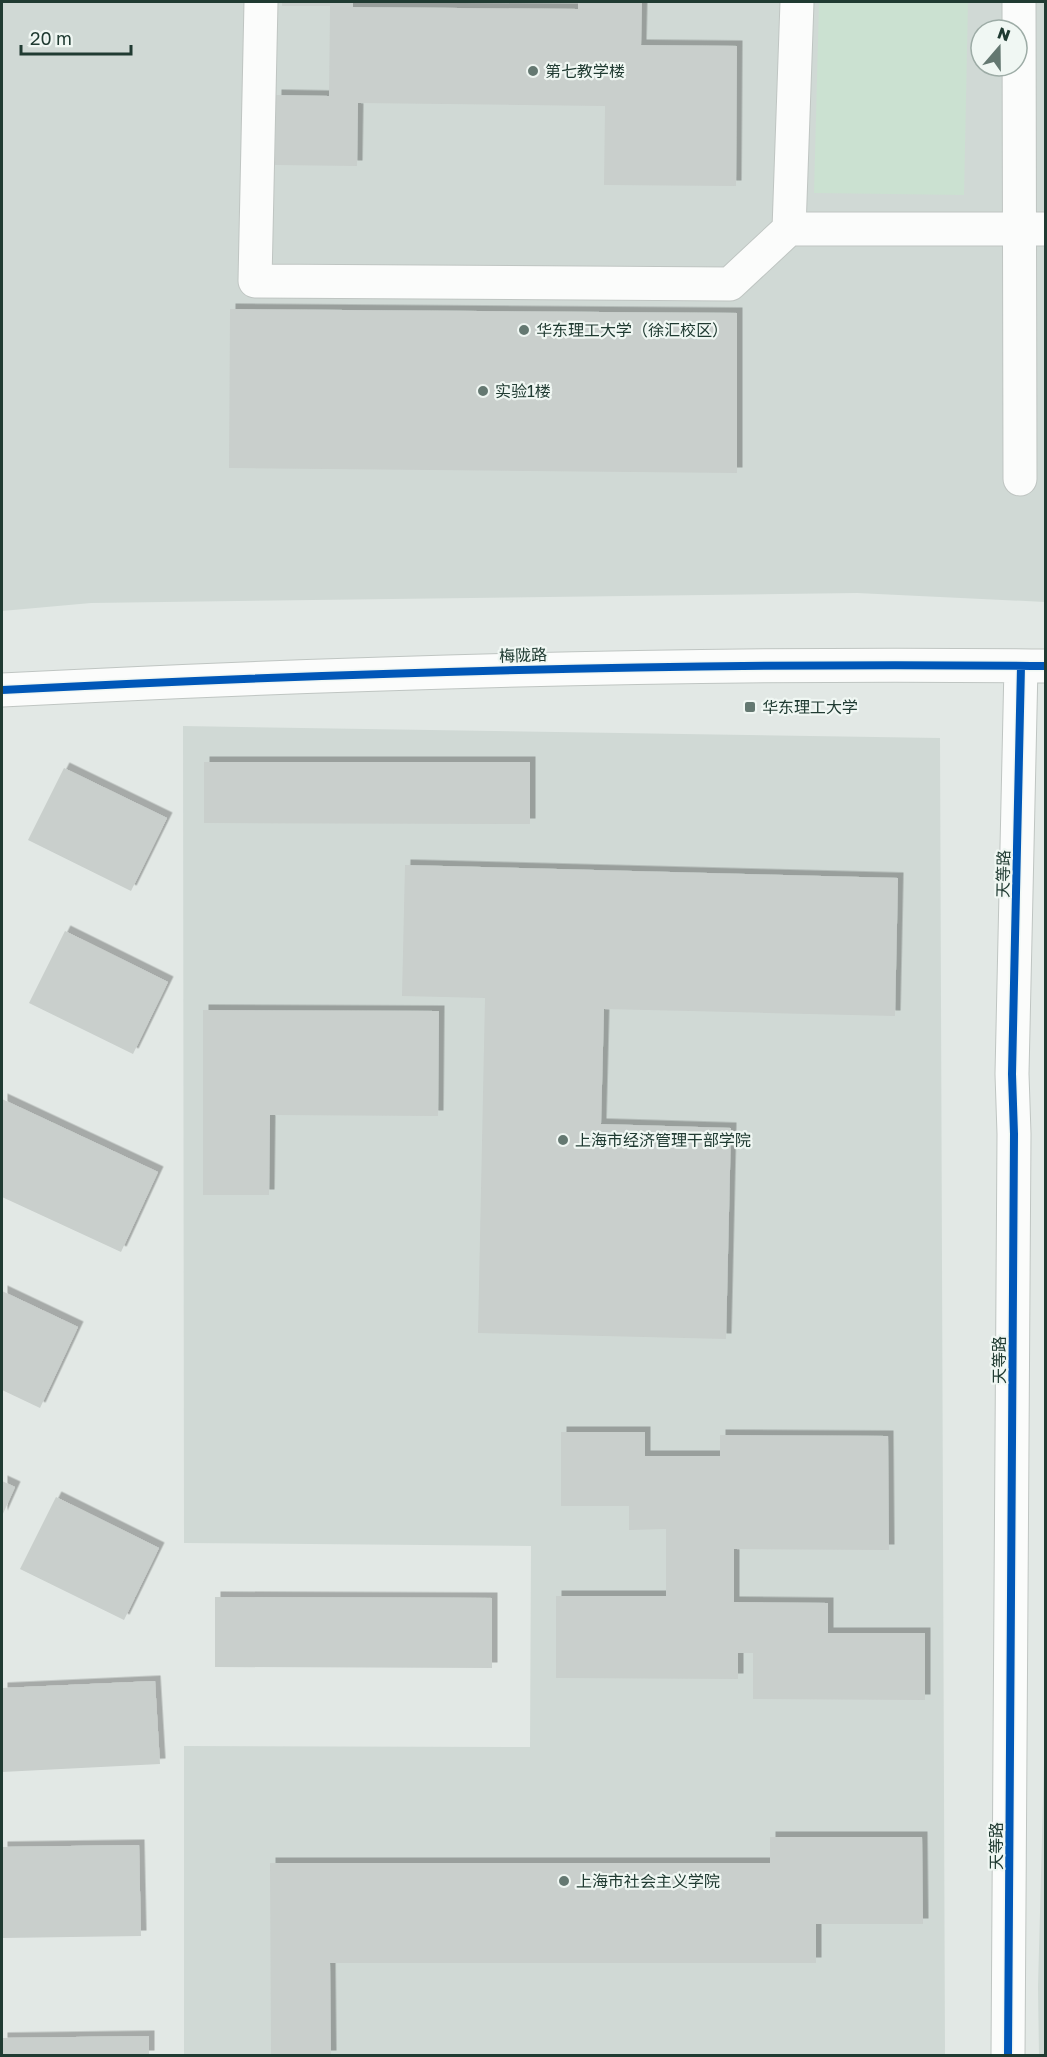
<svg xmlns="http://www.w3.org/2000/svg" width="1047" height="2057" viewBox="0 0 1047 2057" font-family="'Golos Text','Noto Sans SC',sans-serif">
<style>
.built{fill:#d0d9d5;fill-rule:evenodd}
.green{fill:#cbe1d1}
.building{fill:#c9cfcc;filter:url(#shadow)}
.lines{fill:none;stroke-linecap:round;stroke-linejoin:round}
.minor-casing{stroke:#bfc5c2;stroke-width:35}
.minor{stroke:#fbfcfb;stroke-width:33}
.cycleway-casing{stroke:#f0f7f3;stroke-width:11}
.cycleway{stroke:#0057b8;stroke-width:8}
.poi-dot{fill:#647871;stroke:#f0f7f3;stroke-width:2}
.labels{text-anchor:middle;stroke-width:4.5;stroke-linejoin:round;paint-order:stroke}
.poi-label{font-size:16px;fill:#203b32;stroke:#f0f7f3;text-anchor:start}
.street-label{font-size:16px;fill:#203b32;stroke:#f0f7f3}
</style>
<defs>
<filter id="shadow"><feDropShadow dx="5.5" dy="-5.5" stdDeviation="0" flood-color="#0004"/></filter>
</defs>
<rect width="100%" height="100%" fill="#e2e8e5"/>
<path class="built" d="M 2,2 L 1045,2 L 1045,602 L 857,593 L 91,603 L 2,611 ZM 981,30 L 1017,30 L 1017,66 L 981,66 Z
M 183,726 L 940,738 L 945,2055 L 184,2055 L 184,1746 L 530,1747 L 531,1546 L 184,1543 Z
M 1045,1725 L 1046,2055 L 1039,2056 L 1038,1987 Z"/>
<path class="green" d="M 819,2 L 968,2 L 964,195 L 814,193 Z"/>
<path class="building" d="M 282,2 L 353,2 L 353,7 L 578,9 L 578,2 L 642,2 L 641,45 L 737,46 L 736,186 L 604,185 L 605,106 L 358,103 L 357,166 L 275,165 L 276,95 L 329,96 L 330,6 L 282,6 Z
M 230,309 L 737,313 L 737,473 L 229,468 Z
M 204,762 L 530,762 L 530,824 L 204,823 Z
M 64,768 L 167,818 L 131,891 L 28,840 Z
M 405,865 L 898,878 L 895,1016 L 604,1009 L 601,1124 L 731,1128 L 726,1339 L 478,1333 L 485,998 L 402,996 Z
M 65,931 L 168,982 L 133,1054 L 29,1003 Z
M 203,1010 L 439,1011 L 438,1116 L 270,1115 L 269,1195 L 203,1195 Z
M 2,1099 L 158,1172 L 121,1252 L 2,1197 Z
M 2,1291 L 78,1327 L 40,1408 L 2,1390 Z
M 561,1432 L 645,1432 L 645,1456 L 720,1456 L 720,1435 L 888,1436 L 889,1550 L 734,1549 L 734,1602 L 828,1603 L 828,1633 L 925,1633 L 925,1700 L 753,1699 L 753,1653 L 738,1653 L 738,1679 L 556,1678 L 556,1596 L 666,1596 L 666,1529 L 629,1530 L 629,1506 L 561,1506 Z
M 2,1481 L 15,1487 L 2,1516 Z
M 56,1497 L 159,1548 L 124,1620 L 20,1569 Z
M 215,1597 L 492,1598 L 492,1668 L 215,1667 Z
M 155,1681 L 160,1764 L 2,1772 L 2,1688 Z
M 770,1837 L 922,1837 L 923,1924 L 816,1924 L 816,1963 L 330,1963 L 331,2056 L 271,2056 L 270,1863 L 770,1863 Z
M 139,1845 L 141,1936 L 2,1938 L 2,1847 Z
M 149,2036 L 149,2056 L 2,2056 L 2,2038 Z"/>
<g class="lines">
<defs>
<path id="minor" d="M 261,2 L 255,281 L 730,284 L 789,229 L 1046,229
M 1019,2 L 1020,479
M 789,229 L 797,2
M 2,690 C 349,672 697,662 1046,666
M 1008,2056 L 1014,1134 L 1012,1074 L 1021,666"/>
</defs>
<use href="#minor" class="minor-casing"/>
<use href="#minor" class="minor"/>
<defs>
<path id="cycleway" d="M 2,690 C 349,672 697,662 1046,666
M 1008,2056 L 1014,1134 L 1012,1074 L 1021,666"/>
</defs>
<use href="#cycleway" class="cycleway-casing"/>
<use href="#cycleway" class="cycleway"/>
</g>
<g class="poi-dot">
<circle cx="533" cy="71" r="6"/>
<circle cx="524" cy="330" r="6"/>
<circle cx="483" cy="391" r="6"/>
<rect x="744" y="701" width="12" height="12" rx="3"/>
<circle cx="563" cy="1140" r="6"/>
<circle cx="564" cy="1881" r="6"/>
</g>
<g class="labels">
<g class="poi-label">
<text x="545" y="77">第七教学楼</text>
<text x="536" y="336">华东理工大学（徐汇校区）</text>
<text x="495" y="397">实验1楼</text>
<text x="762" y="713">华东理工大学</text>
<text x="575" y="1146">上海市经济管理干部学院</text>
<text x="576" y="1887">上海市社会主义学院</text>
</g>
<g class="street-label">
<text transform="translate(523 655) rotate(-2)" y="6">梅陇路</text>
<text transform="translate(1003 874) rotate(-89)" y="6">天等路</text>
<text transform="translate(999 1360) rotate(-90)" y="6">天等路</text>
<text transform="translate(996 1846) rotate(-90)" y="6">天等路</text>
</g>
</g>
<rect width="1047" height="2057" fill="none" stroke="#203b32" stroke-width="6"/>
<g transform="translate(999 48) rotate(20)"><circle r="28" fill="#f0f7f3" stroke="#9daca6" stroke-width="1.5"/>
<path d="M0-4.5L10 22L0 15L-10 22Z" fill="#647871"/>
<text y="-9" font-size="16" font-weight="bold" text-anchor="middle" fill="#203b32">N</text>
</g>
<path d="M21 45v9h110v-9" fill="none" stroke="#203b32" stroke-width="3"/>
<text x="30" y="45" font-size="18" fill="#203b32" stroke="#f0f7f3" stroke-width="4.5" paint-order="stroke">20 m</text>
</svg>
